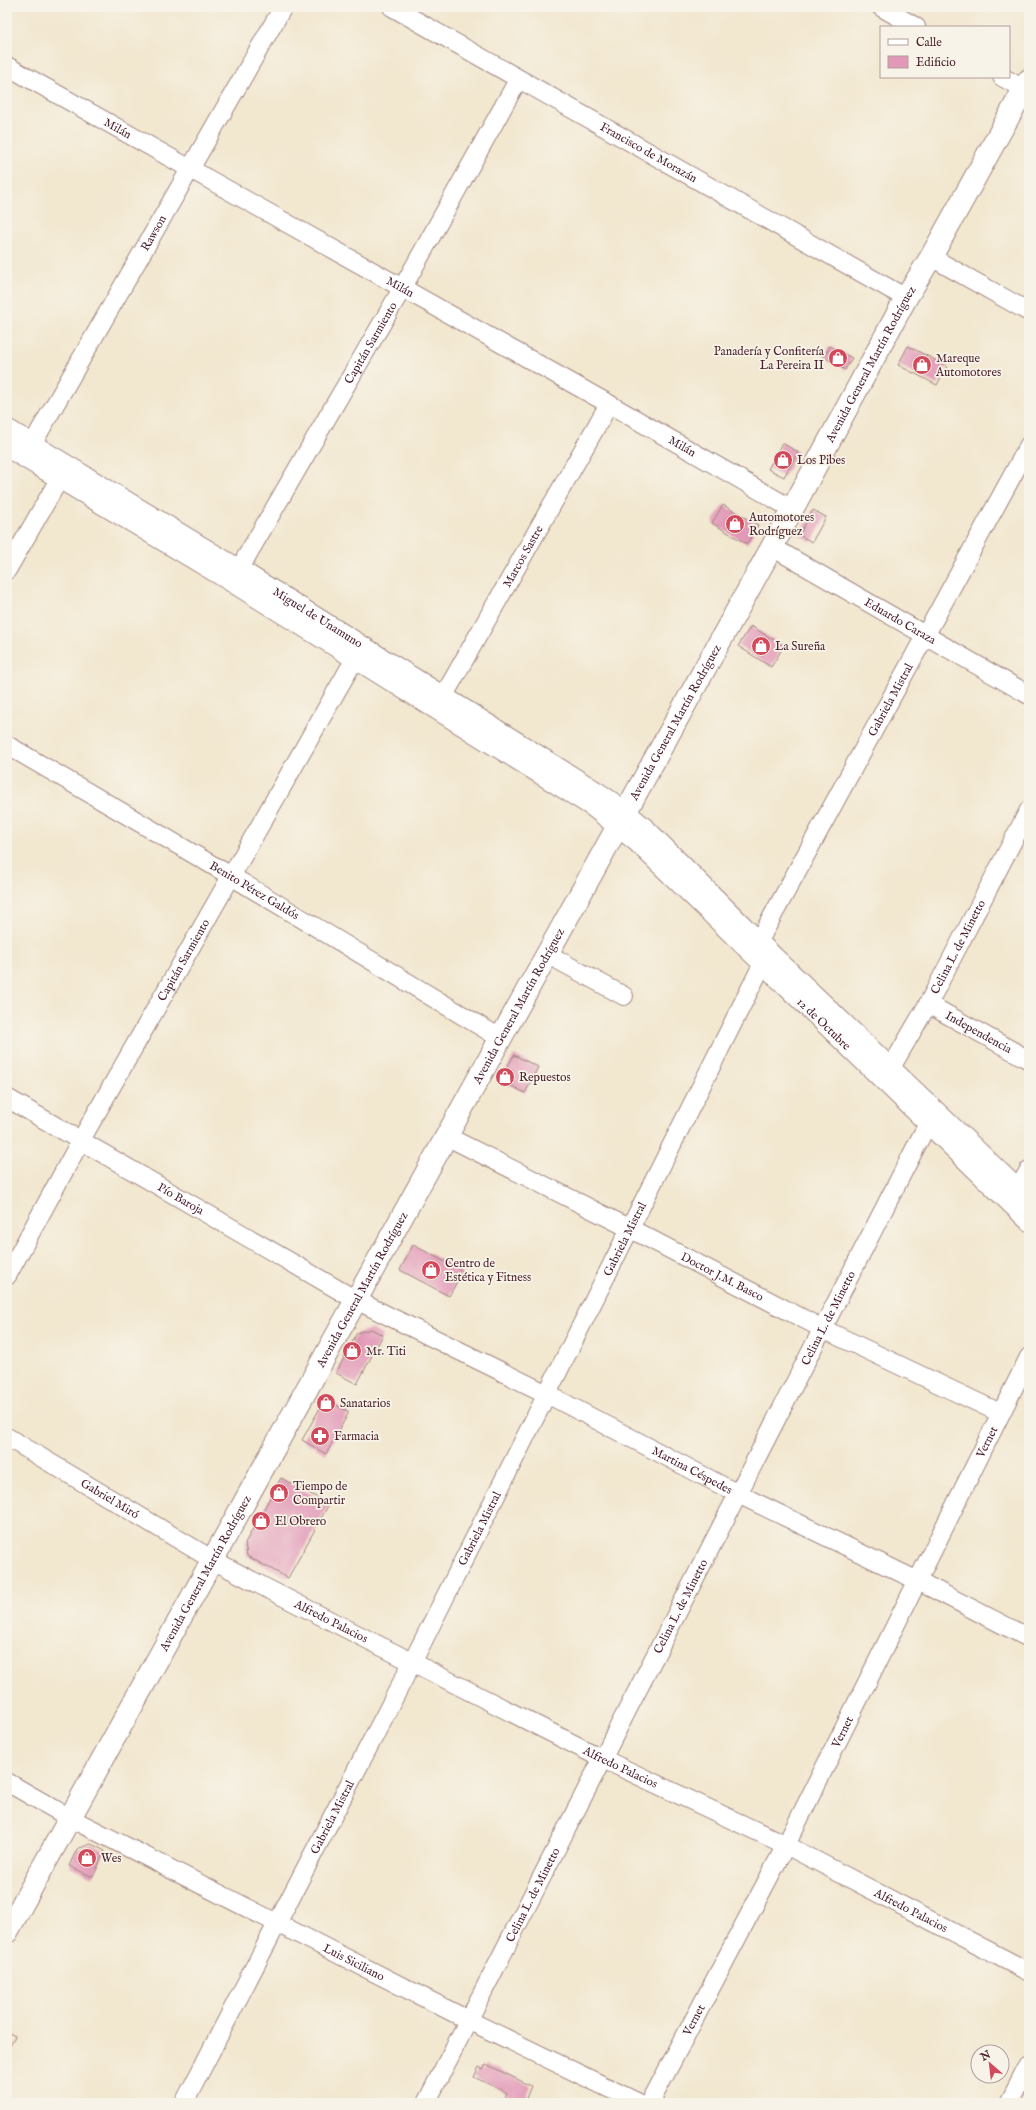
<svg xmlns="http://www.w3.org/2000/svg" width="1036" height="2110" viewBox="0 0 1036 2110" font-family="'IM FELL English',serif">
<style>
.building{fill:#e299b7}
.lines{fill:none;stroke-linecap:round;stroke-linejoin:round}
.minor-casing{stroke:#9e837d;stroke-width:20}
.major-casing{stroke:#9e837d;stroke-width:24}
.minor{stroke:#fff;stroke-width:18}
.major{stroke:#fff;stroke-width:22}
.labels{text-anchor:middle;stroke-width:3.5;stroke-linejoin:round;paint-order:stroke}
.street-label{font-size:12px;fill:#4a1f2b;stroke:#f7f3e8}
.poi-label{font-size:12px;fill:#4a1f2b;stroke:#f7f3e8;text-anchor:start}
</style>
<rect width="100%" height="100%" fill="#f7f3e8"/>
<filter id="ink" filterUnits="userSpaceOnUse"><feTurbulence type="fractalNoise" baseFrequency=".025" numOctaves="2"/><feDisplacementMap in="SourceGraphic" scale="8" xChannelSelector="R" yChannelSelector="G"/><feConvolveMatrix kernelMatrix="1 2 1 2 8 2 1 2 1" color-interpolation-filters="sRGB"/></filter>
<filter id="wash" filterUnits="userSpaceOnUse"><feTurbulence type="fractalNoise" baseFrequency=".012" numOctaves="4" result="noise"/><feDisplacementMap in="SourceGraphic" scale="16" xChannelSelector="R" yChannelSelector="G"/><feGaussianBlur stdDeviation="0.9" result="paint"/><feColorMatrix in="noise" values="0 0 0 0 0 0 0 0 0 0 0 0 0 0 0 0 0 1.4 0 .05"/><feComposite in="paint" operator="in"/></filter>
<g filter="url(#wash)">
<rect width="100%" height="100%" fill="#f2e7cf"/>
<g id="blocks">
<path class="building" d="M 830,346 L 852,358 L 845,370 L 824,357 Z
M 908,346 L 947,366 L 937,385 L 898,365 Z
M 782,443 L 798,452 L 784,477 L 768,469 Z
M 723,505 L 758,525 L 747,544 L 712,523 Z
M 813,510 L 826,517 L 812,542 L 799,535 Z
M 751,626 L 784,646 L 771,667 L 738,646 Z
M 514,1055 L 538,1067 L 525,1093 L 500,1080 Z
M 413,1245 L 463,1271 L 449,1296 L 400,1270 Z
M 371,1329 L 383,1335 L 357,1384 L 336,1373 L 357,1333 Z
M 325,1399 L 349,1412 L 326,1454 L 302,1440 Z
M 281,1478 L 329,1504 L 288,1578 L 247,1556 L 245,1543 Z
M 91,1844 L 105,1851 L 93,1877 L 69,1866 L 77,1849 Z
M 7,2032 L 15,2036 L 7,2051 Z
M 486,2064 L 531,2086 L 526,2098 L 537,2103 L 501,2103 L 507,2093 L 474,2077 L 479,2067 L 483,2069 Z"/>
</g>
</g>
<g filter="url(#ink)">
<use href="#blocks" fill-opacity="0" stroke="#9e837d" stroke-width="1"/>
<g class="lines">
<defs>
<g id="minor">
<path id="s1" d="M 392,7 L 906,298"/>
<path d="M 881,7 L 916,27"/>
<path id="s2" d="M 7,66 L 609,404 L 792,509"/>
<path d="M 1002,77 L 1024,89"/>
<path d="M 931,257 L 1029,312"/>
<path id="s3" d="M 7,428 L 240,569 L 600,793 L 626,811 L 647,829 L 769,951 L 1029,1199"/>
<path id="s4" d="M 7,448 L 232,583 L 592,807 L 637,843 L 1029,1222"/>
<path id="s5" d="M 26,455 L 283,7"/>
<path id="s6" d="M 772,547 L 1029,695"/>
<path d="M 7,570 L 65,469"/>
<path id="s7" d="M 234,578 L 403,287 L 518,80"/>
<path id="s8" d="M 438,706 L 609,404"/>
<path id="s9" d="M 7,745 L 231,876 L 500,1038"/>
<path id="s10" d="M 754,950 L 1029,445"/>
<path d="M 547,954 L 624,996"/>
<path id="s11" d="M 928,1004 L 1029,1060"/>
<path id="s12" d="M 883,1072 L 892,1066 L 928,1004 L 1029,810"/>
<path id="s13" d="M 7,1098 L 356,1300 L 547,1394 L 738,1494 L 916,1580 L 1029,1638"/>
<path id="s14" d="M 446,1136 L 631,1229 L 823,1329 L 1000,1413"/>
<path d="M 1018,1189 L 1029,1170"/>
<path id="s15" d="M 7,1276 L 81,1140 L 361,648"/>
<path id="s16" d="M 7,1437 L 213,1560 L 266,1588 L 603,1759 L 786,1845 L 1029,1972"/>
<path id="s17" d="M 7,1782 L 70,1818 L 468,2020 L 639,2103"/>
<path id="s18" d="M 184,2103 L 413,1661 L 769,951"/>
<path id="s19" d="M 426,2103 L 927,1125 L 934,1117"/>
<path id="s20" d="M 650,2103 L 786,1845 L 1029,1357"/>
<path d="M 1009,2103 L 1029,2064"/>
</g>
<g id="major">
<path id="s21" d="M 7,1932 L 772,547 L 906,298 L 931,257 L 1029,80"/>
</g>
</defs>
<use href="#minor" class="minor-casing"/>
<use href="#major" class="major-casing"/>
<use href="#minor" class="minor"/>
<use href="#major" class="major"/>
</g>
</g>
<defs>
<symbol id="shop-disc" viewBox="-11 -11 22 22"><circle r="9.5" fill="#d1495b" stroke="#f7f3e8"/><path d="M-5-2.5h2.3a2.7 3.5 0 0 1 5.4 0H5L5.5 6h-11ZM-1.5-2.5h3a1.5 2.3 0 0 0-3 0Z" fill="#fff"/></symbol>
<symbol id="pharmacy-disc" viewBox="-11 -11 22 22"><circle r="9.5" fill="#d1495b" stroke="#f7f3e8"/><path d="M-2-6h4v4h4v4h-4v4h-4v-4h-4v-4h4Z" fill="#fff"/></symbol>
</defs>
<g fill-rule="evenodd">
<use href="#shop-disc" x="827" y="347" width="22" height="22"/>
<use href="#shop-disc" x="911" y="354" width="22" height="22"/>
<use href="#shop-disc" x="772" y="449" width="22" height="22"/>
<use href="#shop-disc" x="724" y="513" width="22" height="22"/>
<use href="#shop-disc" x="750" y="635" width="22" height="22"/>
<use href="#shop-disc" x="494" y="1066" width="22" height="22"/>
<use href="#shop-disc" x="420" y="1259" width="22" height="22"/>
<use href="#shop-disc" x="341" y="1340" width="22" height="22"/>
<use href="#shop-disc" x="315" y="1392" width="22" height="22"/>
<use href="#pharmacy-disc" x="309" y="1425" width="22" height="22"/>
<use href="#shop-disc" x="268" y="1482" width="22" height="22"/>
<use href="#shop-disc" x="250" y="1510" width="22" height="22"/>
<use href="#shop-disc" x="76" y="1847" width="22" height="22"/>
</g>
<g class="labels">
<g class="street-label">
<text dy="4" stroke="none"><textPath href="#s2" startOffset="127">Milán</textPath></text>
<text dy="4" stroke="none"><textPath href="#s1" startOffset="295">Francisco de Morazán</textPath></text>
<text dy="4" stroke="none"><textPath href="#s5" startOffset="256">Rawson</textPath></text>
<text dy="4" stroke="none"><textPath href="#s2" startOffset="451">Milán</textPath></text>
<text dy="4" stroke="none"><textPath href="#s7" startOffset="272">Capitán Sarmiento</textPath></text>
<text dy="4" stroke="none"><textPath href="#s21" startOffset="1790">Avenida General Martín Rodríguez</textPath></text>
<text dy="4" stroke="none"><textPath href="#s2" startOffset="775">Milán</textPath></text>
<text dy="4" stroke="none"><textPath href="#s8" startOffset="172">Marcos Sastre</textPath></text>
<text dy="4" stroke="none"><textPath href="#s3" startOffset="364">Miguel de Unamuno</textPath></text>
<text dy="4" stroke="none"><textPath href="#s6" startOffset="148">Eduardo Caraza</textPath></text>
<text dy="4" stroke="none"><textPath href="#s10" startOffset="285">Gabriela Mistral</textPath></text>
<text dy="4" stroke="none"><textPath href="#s21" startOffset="1382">Avenida General Martín Rodríguez</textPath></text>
<text dy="4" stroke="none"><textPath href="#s9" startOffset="287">Benito Pérez Galdós</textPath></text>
<text dy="4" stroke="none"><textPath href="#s12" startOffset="147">Celina L. de Minetto</textPath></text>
<text dy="4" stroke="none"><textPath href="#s15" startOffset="362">Capitán Sarmiento</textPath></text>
<text dy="4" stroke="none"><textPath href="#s21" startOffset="1058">Avenida General Martín Rodríguez</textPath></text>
<text dy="4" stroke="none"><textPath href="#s4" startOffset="1004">12 de Octubre</textPath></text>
<text dy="4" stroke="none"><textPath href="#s11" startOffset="58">Independencia</textPath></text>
<text dy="4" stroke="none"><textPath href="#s13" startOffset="201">Pío Baroja</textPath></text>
<text dy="4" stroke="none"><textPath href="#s18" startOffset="970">Gabriela Mistral</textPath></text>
<text dy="4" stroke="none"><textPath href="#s14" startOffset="310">Doctor J.M. Basco</textPath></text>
<text dy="4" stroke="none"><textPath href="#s21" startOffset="734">Avenida General Martín Rodríguez</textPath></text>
<text dy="4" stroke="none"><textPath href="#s19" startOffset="882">Celina L. de Minetto</textPath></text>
<text dy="4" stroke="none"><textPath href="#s20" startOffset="742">Vernet</textPath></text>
<text dy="4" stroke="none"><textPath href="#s13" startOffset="780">Martina Céspedes</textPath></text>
<text dy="4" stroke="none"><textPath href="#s16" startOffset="120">Gabriel Miró</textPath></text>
<text dy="4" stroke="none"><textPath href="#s18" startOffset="646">Gabriela Mistral</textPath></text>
<text dy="4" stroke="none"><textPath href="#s21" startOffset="410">Avenida General Martín Rodríguez</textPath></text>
<text dy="4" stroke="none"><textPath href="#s19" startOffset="558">Celina L. de Minetto</textPath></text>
<text dy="4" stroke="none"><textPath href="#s16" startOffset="373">Alfredo Palacios</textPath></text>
<text dy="4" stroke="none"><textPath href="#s20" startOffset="418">Vernet</textPath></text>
<text dy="4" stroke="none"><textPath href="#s16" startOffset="697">Alfredo Palacios</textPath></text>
<text dy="4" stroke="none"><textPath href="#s18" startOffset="322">Gabriela Mistral</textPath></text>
<text dy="4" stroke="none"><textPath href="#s19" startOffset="234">Celina L. de Minetto</textPath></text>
<text dy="4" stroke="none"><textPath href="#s16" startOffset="1021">Alfredo Palacios</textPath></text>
<text dy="4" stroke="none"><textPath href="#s17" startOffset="391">Luis Siciliano</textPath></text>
<text dy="4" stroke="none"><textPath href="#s20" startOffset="94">Vernet</textPath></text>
</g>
<g class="poi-label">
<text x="824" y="355" text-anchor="end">Panadería y Confitería<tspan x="824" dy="14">La Pereira II</tspan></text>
<text x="936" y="362">Mareque<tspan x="936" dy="14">Automotores</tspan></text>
<text x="797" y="464">Los Pibes</text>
<text x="749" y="521">Automotores<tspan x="749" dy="14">Rodríguez</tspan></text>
<text x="775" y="650">La Sureña</text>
<text x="519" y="1081">Repuestos</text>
<text x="445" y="1267">Centro de<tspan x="445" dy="14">Estética y Fitness</tspan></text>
<text x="366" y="1355">Mr. Titi</text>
<text x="340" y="1407">Sanatarios</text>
<text x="334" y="1440">Farmacia</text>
<text x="293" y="1490">Tiempo de<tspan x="293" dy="14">Compartir</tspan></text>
<text x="275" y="1525">El Obrero</text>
<text x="101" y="1862">Wes</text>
</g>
</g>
<rect width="1036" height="2110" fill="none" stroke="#f7f3e8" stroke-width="24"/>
<rect x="880" y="26" width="130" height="52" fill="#f7f3e8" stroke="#b29e9c"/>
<rect x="888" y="39" width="20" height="6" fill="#ffffff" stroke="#b29e9c"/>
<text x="916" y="46" font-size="12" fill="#4a1f2b">Calle</text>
<rect x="888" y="56" width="20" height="12" fill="#e299b7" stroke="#b29e9c"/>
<text x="916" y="66" font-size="12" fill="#4a1f2b">Edificio</text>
<g transform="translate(990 2064) rotate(332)"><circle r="19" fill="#f7f3e8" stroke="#b29e9c"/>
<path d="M0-3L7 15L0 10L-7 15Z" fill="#d1495b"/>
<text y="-6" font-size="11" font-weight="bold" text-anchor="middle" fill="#4a1f2b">N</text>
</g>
</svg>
